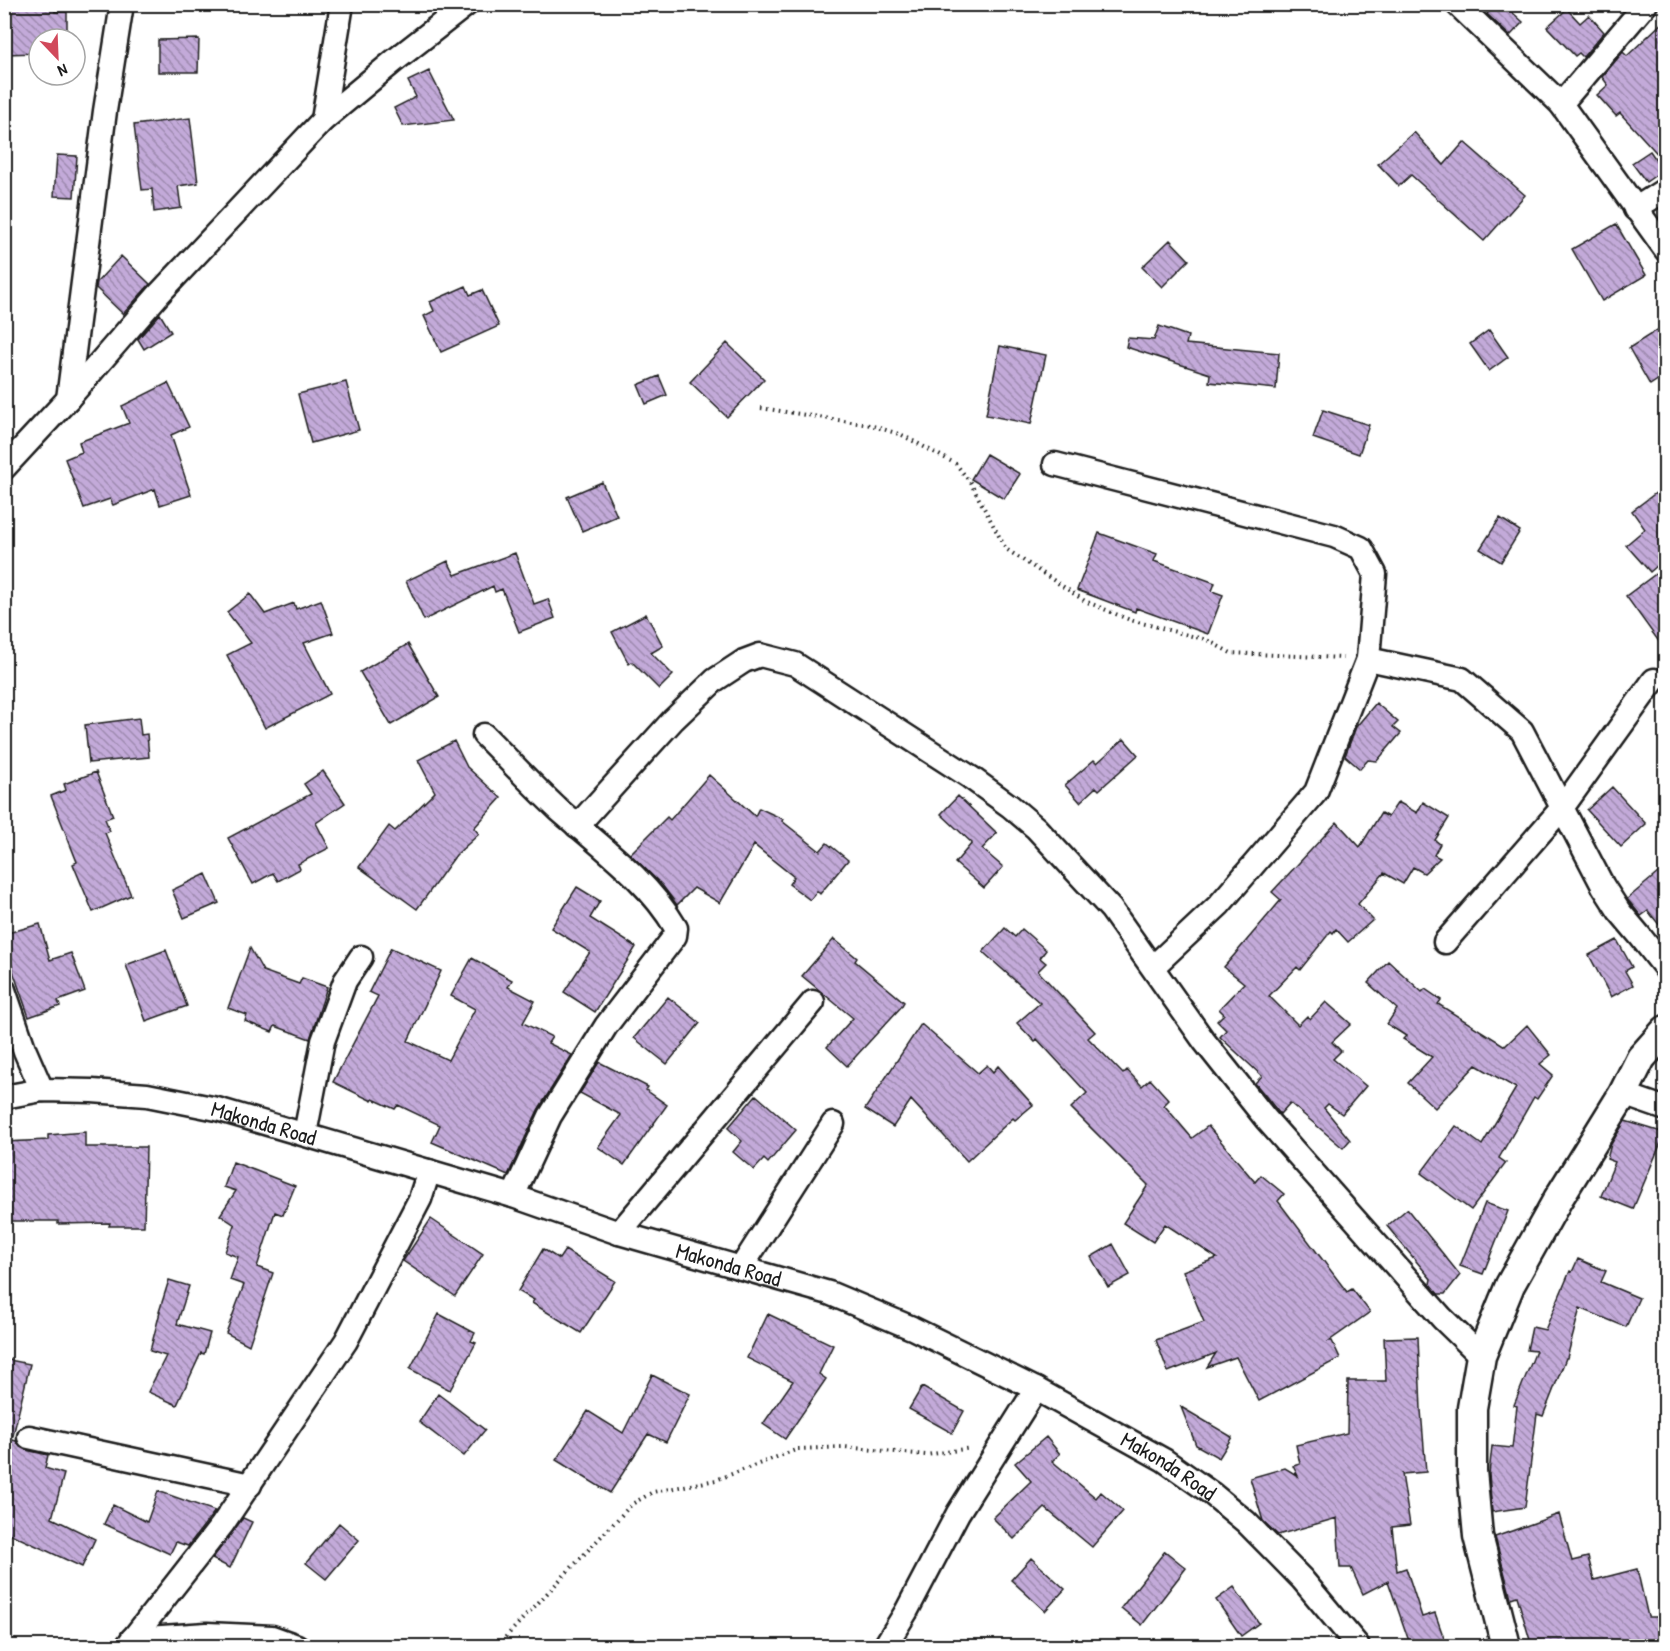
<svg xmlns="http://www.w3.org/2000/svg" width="1670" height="1651" viewBox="0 0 1670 1651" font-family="'Patrick Hand',sans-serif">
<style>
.building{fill:url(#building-back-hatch);stroke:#1c1c1c;stroke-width:1.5}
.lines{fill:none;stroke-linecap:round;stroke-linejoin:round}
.minor-casing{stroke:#1c1c1c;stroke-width:27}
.tertiary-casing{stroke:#1c1c1c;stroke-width:33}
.path{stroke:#1c1c1c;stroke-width:4;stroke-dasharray:1.5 4.5;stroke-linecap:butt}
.minor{stroke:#fff;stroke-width:22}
.tertiary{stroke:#fff;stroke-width:28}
.labels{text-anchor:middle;stroke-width:4.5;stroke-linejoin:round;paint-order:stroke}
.street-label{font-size:22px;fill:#1c1c1c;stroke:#fff}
</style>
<defs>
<pattern id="building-back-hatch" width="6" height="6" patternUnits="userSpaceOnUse" patternTransform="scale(1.5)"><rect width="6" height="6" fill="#c3aad9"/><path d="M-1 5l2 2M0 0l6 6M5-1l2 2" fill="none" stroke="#9e8aaf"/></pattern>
</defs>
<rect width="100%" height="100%" fill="#fff"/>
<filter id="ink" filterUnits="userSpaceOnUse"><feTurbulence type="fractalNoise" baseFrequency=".0167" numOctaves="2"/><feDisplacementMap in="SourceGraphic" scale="12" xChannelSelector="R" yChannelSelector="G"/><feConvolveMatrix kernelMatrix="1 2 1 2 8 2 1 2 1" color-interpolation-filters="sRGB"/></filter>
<g filter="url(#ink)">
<path class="building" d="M 4,4 L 55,4 L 55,12 L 67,12 L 67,39 L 39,39 L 39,53 L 4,54 Z
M 1494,4 L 1503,4 L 1523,22 L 1510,36 L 1487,14 Z
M 1567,9 L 1580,23 L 1589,15 L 1604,32 L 1583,57 L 1579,53 L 1575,56 L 1547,27 Z
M 1665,20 L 1665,162 L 1620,113 L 1616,116 L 1597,95 L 1608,85 L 1602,77 L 1623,52 L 1627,56 Z
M 199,39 L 198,72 L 158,72 L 158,40 Z
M 429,71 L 454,120 L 403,126 L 394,108 L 416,97 L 408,81 Z
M 190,118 L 198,183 L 178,186 L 181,208 L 154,212 L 152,189 L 142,190 L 134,125 Z
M 1414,132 L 1444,165 L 1464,142 L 1525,195 L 1484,241 L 1411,175 L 1399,186 L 1378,164 Z
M 1650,151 L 1663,170 L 1646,182 L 1632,163 Z
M 57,155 L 77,156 L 74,197 L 54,196 Z
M 1616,224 L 1646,275 L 1602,301 L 1572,249 Z
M 1170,240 L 1189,260 L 1162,287 L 1142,267 Z
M 121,256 L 150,284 L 123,314 L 96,288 L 97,282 Z
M 466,286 L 470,295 L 482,290 L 499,326 L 441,352 L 424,316 L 434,311 L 430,302 Z
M 160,314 L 171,332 L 144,349 L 138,339 Z
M 1665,325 L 1665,375 L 1650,385 L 1629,348 Z
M 1159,326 L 1188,336 L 1186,344 L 1279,353 L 1276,389 L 1209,382 L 1210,374 L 1126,347 L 1128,338 L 1154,340 Z
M 1489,330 L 1508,357 L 1489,371 L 1470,344 Z
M 727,343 L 764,379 L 727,417 L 690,382 Z
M 1000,346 L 1046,355 L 1031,424 L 986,415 Z
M 659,376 L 667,395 L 646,404 L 638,385 Z
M 346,382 L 359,430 L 311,443 L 298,394 Z
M 168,383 L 189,427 L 171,435 L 191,495 L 160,505 L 155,489 L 113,505 L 110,499 L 84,508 L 65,459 L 82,452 L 79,442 L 129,423 L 122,406 Z
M 1323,410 L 1369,425 L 1359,454 L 1313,438 Z
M 986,454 L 1020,474 L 1004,499 L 971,479 Z
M 602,482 L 617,516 L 582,531 L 567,497 Z
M 1665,486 L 1665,559 L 1650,572 L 1626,545 L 1645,529 L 1632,511 Z
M 1500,518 L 1520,531 L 1501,562 L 1480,549 Z
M 1099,533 L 1157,554 L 1154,561 L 1215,583 L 1212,591 L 1223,595 L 1208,634 L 1136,608 L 1135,612 L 1077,590 Z
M 515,553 L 534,604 L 548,599 L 555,618 L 519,632 L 502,589 L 495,592 L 493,586 L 424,620 L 406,581 L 448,561 L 455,575 Z
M 1665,567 L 1665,650 L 1626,596 Z
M 250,594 L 265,614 L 294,603 L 296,609 L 321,600 L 333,633 L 304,643 L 330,694 L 265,728 L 227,655 L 251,643 L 227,612 Z
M 646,614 L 663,646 L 651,653 L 673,675 L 659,689 L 632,662 L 629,664 L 612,632 Z
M 408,644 L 439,697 L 391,725 L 360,672 Z
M 1376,703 L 1398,722 L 1393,727 L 1401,733 L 1377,761 L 1368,760 L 1360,769 L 1345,756 L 1356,727 Z
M 139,718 L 141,735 L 147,734 L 149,757 L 89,763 L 85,725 Z
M 1124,739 L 1138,755 L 1099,790 L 1096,787 L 1080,802 L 1065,785 L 1094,760 L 1097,763 Z
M 454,741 L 467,767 L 501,798 L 474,828 L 479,834 L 456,855 L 417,909 L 359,867 L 389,826 L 395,831 L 435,792 L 418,760 Z
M 323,771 L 345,803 L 316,823 L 329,848 L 298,864 L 300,869 L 278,881 L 273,873 L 253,884 L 228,838 L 311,794 L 304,784 Z
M 96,772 L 113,816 L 105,819 L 110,831 L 105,833 L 131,895 L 93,912 L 73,864 L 77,862 L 51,796 L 66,790 L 64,784 Z
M 709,775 L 755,816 L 759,808 L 783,819 L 782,821 L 820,851 L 827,843 L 848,860 L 820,894 L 817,891 L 810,900 L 789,884 L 794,877 L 754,845 L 720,903 L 694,888 L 677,905 L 662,885 L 630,854 L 667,817 L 670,820 Z
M 1612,787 L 1646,824 L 1621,847 L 1587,810 Z
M 958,796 L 997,833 L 982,849 L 1003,867 L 984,888 L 955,863 L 972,843 L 941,814 Z
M 1398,802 L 1417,813 L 1423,802 L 1449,818 L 1435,840 L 1440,844 L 1434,855 L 1440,858 L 1424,873 L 1413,867 L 1403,884 L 1384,873 L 1358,904 L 1373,920 L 1348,942 L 1336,929 L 1333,933 L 1331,931 L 1300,970 L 1297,967 L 1269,996 L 1298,1025 L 1307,1016 L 1310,1019 L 1326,1002 L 1351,1024 L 1332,1042 L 1341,1051 L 1333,1059 L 1366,1086 L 1342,1114 L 1328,1104 L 1324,1108 L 1350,1140 L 1343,1148 L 1290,1103 L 1280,1114 L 1255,1083 L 1262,1076 L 1220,1037 L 1226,1030 L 1217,1021 L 1224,1014 L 1219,1009 L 1244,983 L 1224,967 L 1281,900 L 1272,892 L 1337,822 L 1360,847 L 1381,813 L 1388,817 Z
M 1665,867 L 1665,932 L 1648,911 L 1641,916 L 1627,899 Z
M 206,874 L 219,903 L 184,918 L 172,890 Z
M 577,887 L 600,901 L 590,918 L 636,947 L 595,1012 L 564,992 L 590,952 L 551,928 Z
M 40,924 L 50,960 L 71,953 L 85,991 L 58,1001 L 60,1006 L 29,1017 L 14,974 L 4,934 Z
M 1005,928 L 1015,937 L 1022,929 L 1046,950 L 1040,958 L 1046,963 L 1038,971 L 1095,1032 L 1088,1038 L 1123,1074 L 1127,1070 L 1142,1086 L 1150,1079 L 1169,1100 L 1164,1105 L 1192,1138 L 1208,1126 L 1255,1182 L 1261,1175 L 1284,1194 L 1278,1201 L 1347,1292 L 1352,1289 L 1370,1312 L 1329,1341 L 1332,1341 L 1340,1358 L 1259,1401 L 1236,1357 L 1207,1367 L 1216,1353 L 1168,1372 L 1156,1340 L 1204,1322 L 1183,1271 L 1217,1258 L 1165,1224 L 1153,1242 L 1123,1223 L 1148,1185 L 1071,1108 L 1087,1093 L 1037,1039 L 1035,1042 L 1017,1023 L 1040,1003 L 983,952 Z
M 834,939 L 857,958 L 855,961 L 904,1002 L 901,1007 L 847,1066 L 827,1047 L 853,1018 L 802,976 Z
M 1617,940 L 1632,967 L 1625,971 L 1633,985 L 1611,997 L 1589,955 Z
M 250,948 L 263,971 L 299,984 L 302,978 L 327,987 L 310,1039 L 275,1026 L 272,1032 L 245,1021 L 247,1015 L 228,1008 Z
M 391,948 L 441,971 L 408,1041 L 448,1060 L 475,1009 L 451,996 L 472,958 L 512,980 L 508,987 L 535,1001 L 523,1023 L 552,1037 L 548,1043 L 572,1055 L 538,1110 L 508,1175 L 432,1142 L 440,1125 L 398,1105 L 395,1109 L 373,1099 L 372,1101 L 333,1082 L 378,996 L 369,992 Z
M 166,950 L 187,1006 L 146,1021 L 126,965 Z
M 1388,961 L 1422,992 L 1425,989 L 1441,1000 L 1438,1004 L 1505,1046 L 1527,1025 L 1551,1055 L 1540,1064 L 1553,1075 L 1537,1099 L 1534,1097 L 1499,1158 L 1506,1163 L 1471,1210 L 1421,1173 L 1456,1126 L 1482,1145 L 1516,1088 L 1476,1065 L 1435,1108 L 1408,1083 L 1432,1057 L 1403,1039 L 1406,1036 L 1387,1024 L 1397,1009 L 1368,983 Z
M 668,997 L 700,1023 L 667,1064 L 634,1038 Z
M 921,1024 L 978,1073 L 987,1065 L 993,1072 L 998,1066 L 1033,1105 L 1015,1120 L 1013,1118 L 967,1161 L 911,1100 L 893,1127 L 865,1109 Z
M 599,1062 L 648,1087 L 646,1090 L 667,1105 L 624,1165 L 598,1147 L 621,1115 L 580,1093 Z
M 756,1095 L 796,1130 L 768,1163 L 764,1159 L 754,1170 L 733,1152 L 742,1141 L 728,1128 Z
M 1625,1121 L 1665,1133 L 1633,1209 L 1601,1196 L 1615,1162 L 1607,1159 L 1611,1144 Z
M 85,1132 L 85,1147 L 146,1147 L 144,1226 L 109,1226 L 110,1223 L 58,1224 L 58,1221 L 4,1221 L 4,1142 L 48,1140 L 48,1135 Z
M 233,1162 L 295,1186 L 283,1215 L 275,1212 L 257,1267 L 273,1273 L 249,1345 L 226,1333 L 244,1285 L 230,1280 L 238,1257 L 225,1252 L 235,1225 L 220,1215 L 236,1191 L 224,1187 Z
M 1485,1203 L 1508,1211 L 1483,1274 L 1460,1266 Z
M 1407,1209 L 1460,1275 L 1445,1294 L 1438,1294 L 1430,1284 L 1431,1279 L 1387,1226 Z
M 431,1219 L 483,1254 L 455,1296 L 403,1261 Z
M 1113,1244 L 1130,1275 L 1108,1287 L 1091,1257 Z
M 543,1249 L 559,1259 L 565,1250 L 615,1281 L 581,1333 L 532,1303 L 534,1300 L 518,1291 Z
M 1578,1259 L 1606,1271 L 1601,1282 L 1639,1298 L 1626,1327 L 1580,1308 L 1567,1358 L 1566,1358 L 1543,1416 L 1537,1414 L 1525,1507 L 1492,1512 L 1489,1474 L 1492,1446 L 1512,1448 L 1517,1406 L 1514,1405 L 1536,1351 L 1527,1350 L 1532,1327 L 1545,1330 L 1570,1271 L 1572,1272 Z
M 169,1280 L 189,1286 L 177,1324 L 210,1333 L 204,1354 L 201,1353 L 177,1405 L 148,1392 L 166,1356 L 150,1351 L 160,1312 L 159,1312 Z
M 439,1314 L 475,1333 L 471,1341 L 476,1343 L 450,1390 L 410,1369 Z
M 768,1314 L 833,1345 L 819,1374 L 826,1379 L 785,1439 L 763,1424 L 793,1381 L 747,1358 Z
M 1418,1337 L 1421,1410 L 1426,1472 L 1402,1474 L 1410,1525 L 1392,1527 L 1397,1571 L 1406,1568 L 1422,1617 L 1435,1613 L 1447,1647 L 1411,1647 L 1388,1581 L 1363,1594 L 1351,1568 L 1340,1568 L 1337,1518 L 1278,1535 L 1263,1521 L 1250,1478 L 1285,1468 L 1298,1476 L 1293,1466 L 1300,1464 L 1296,1445 L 1347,1433 L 1348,1381 L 1386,1381 L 1384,1338 Z
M 4,1359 L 30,1364 L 13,1436 L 4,1435 Z
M 652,1375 L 690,1394 L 666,1442 L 648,1434 L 610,1493 L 556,1460 L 588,1411 L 623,1433 Z
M 922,1387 L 964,1411 L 952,1433 L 909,1409 Z
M 438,1394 L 485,1430 L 464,1456 L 419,1422 Z
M 1181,1407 L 1232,1437 L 1219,1458 L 1196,1445 Z
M 1046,1437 L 1060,1454 L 1052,1461 L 1096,1498 L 1101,1492 L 1123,1511 L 1092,1547 L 1045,1508 L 1014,1539 L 993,1518 L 1031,1481 L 1015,1463 Z
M 9,1439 L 16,1441 L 20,1447 L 26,1450 L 48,1455 L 45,1468 L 64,1474 L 52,1518 L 95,1539 L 82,1567 L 4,1531 L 4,1454 Z
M 158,1491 L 215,1511 L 188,1546 L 176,1542 L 170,1554 L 104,1524 L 113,1505 L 147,1522 Z
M 1559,1514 L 1572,1561 L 1588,1557 L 1594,1580 L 1637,1569 L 1648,1617 L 1665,1617 L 1665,1647 L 1532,1647 L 1517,1596 L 1511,1598 L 1495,1537 Z
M 243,1518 L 252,1522 L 230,1568 L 212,1559 Z
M 339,1523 L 359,1540 L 326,1579 L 306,1563 Z
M 1165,1551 L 1186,1568 L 1142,1625 L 1121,1608 Z
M 1031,1558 L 1065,1589 L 1045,1611 L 1011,1580 Z
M 1234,1587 L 1259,1623 L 1241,1636 L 1216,1600 Z"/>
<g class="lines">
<defs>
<g id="minor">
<path d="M 1457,4 L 1561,104 L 1666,250"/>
<path d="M 1561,104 L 1646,4"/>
<path d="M 323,120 L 342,4"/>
<path d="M 1635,209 L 1666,189"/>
<path d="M 68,399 L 105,111 L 122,4"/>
<path d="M 1055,464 L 1334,536 L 1361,548 L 1375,574 L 1368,659 L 1316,792 L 1219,905 L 1153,967"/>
<path d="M 4,468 L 68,399 L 159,294 L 323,120 L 394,61 L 467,4"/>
<path d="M 1368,659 L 1462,679 L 1522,731 L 1603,886 L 1619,911 L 1640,936 L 1666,969"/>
<path d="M 484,735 C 509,760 533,786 559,810 C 600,846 648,880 676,928 L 675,936 L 606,1026 L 550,1116 L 513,1196"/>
<path d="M 577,826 L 673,720 L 715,680 L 744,661 L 760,655 L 795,664 L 970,777 L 1010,806 L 1036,828 L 1111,909 L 1204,1041 L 1266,1119 L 1442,1318 L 1481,1356"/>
<path d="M 1445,942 L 1562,808 L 1654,680"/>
<path d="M 4,990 L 25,1051 L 42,1090"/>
<path d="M 1623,1094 L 1666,1109"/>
<path id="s1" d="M 4,1097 L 42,1090 L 92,1091 L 147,1095 L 217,1109 L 513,1196 L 619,1233 L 829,1293 L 912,1328 L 1036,1389 L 1164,1460 L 1211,1493 L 1246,1522 L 1302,1579 L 1358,1646"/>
<path d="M 305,1134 L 323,1041 L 345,981 L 361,957"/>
<path d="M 619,1233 L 813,1002"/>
<path d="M 741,1268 L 833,1124"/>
<path d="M 29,1437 L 250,1485"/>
<path d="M 132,1639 L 207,1634 L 272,1637 L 297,1646"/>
<path d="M 127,1646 L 222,1525 L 346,1341 L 420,1199 L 429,1171"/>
<path d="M 885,1646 L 906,1612 L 958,1513 L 1036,1389"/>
</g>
<path id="tertiary" d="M 1506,1646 L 1478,1536 L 1472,1471 L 1472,1408 L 1481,1356 L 1510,1285 L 1558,1199 L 1623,1094 L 1641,1058 L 1666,1030"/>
</defs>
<use href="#minor" class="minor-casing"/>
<use href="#tertiary" class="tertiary-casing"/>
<path class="path" d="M 761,408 L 870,425 L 902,435 L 956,464 L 970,482 L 1006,549 L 1085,601 L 1130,620 L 1207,640 L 1231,653 L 1343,658
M 497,1646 L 632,1504 L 653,1492 L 716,1480 L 798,1449 L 844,1447 L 926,1455 L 971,1448"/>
<use href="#minor" class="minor"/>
<use href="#tertiary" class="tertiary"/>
</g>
</g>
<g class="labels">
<g class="street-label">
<text dy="8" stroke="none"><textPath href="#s1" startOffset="264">Makonda Road</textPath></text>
<text dy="8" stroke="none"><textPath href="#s1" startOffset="750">Makonda Road</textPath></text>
<text dy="8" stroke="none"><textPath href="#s1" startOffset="1236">Makonda Road</textPath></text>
</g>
</g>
<rect width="1670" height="1651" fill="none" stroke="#fff" stroke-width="24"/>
<rect x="12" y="12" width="1646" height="1627" fill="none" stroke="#1c1c1c" stroke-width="2" filter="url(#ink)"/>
<g transform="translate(57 57) rotate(157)"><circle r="28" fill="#ffffff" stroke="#a4a4a4" stroke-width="1.5"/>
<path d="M0-4.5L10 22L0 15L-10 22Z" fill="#d1495b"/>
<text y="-9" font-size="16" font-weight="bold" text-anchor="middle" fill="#1c1c1c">N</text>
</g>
</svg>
